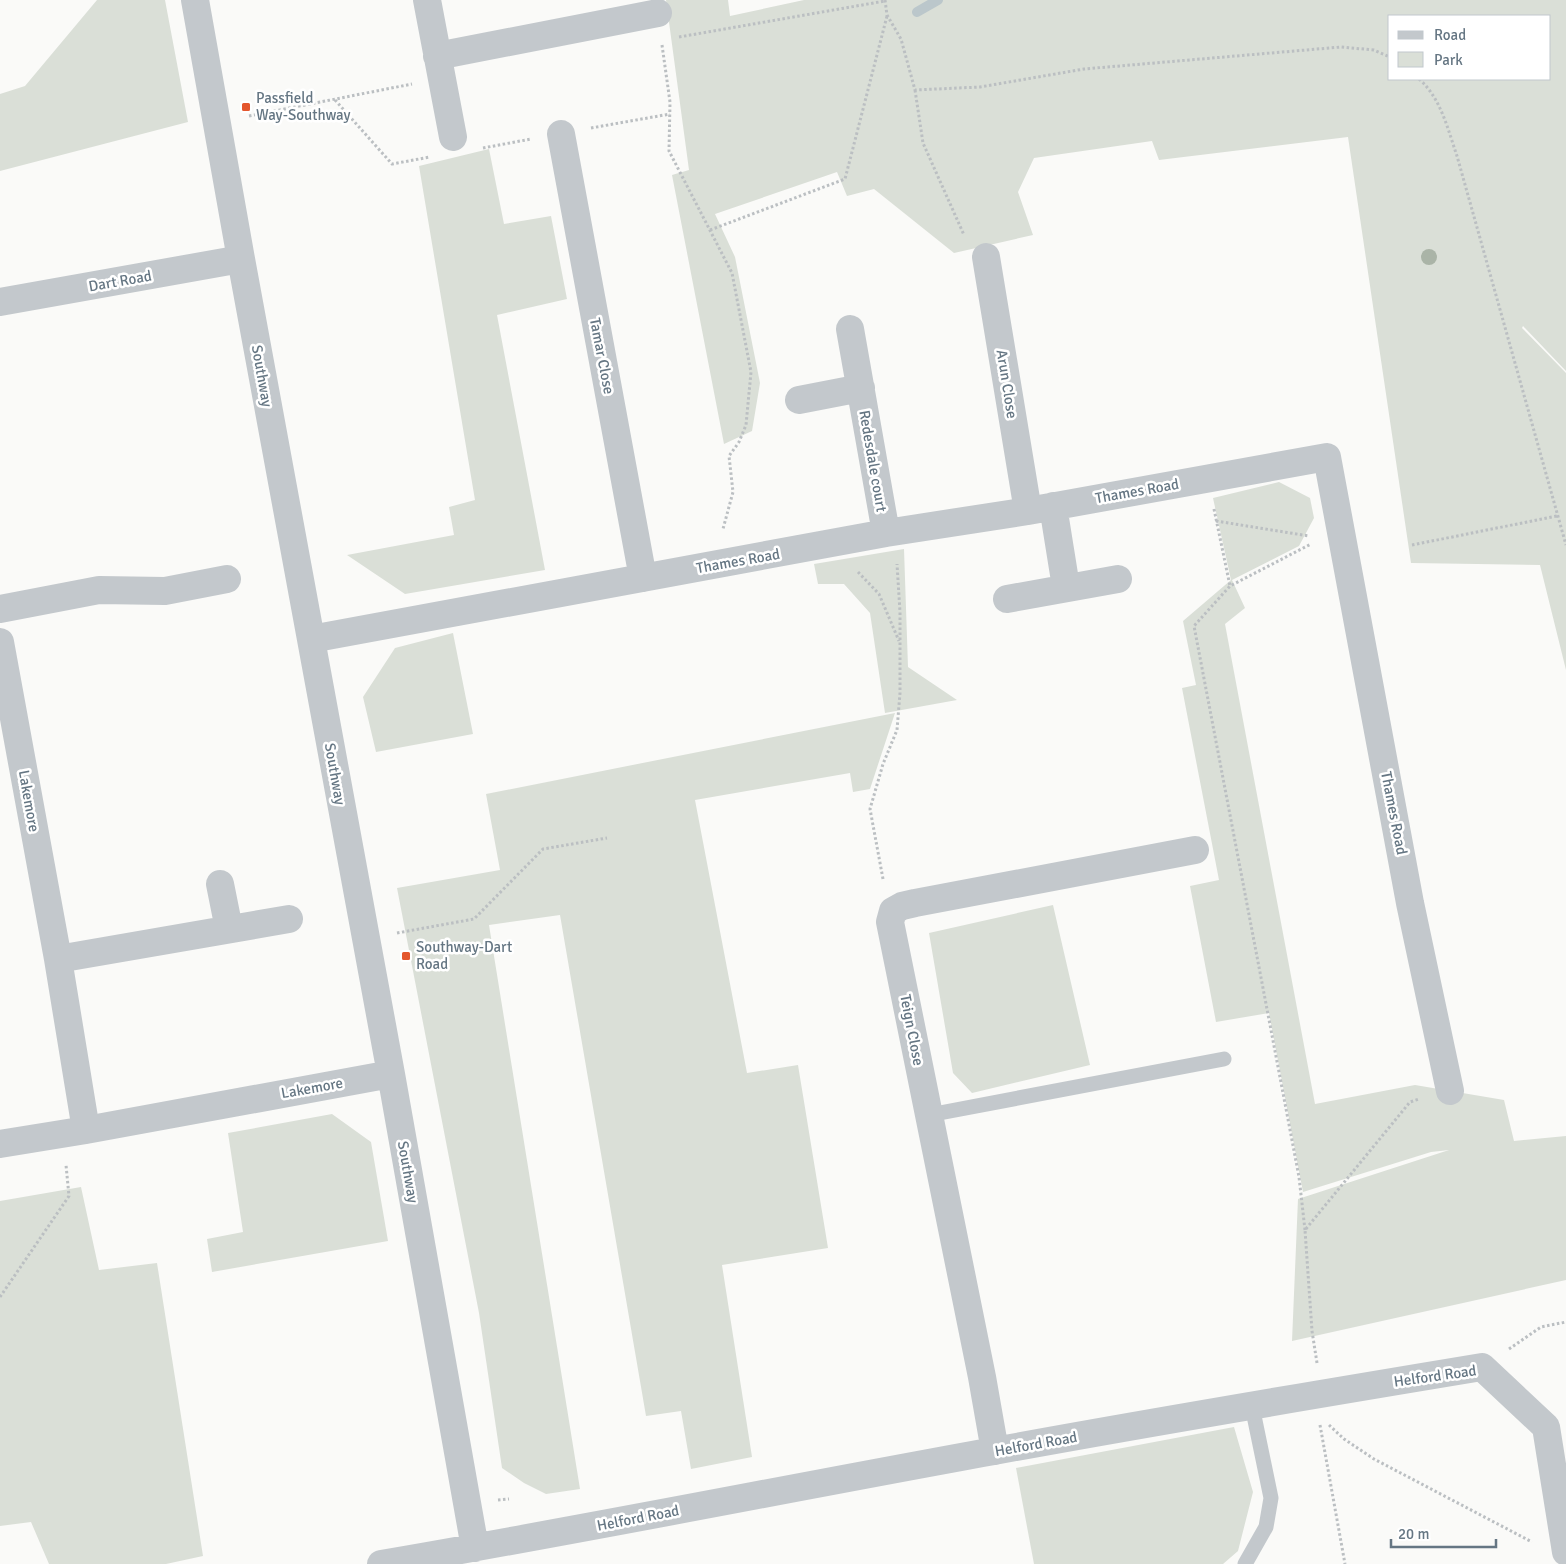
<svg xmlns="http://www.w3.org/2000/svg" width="1566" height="1564" viewBox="0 0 1566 1564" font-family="Signika,sans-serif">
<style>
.green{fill:#dadfd7;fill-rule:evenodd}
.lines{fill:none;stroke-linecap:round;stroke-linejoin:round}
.stream{stroke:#bbc7cb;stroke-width:10}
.path{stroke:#bbbfc2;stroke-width:3;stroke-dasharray:2.5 2.5;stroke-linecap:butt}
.service{stroke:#c3c8cc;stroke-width:15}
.minor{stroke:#c3c8cc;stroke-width:28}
.tree{fill:#aab4a7}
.poi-dot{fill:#e4572e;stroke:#fff;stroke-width:2}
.labels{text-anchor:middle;stroke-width:5;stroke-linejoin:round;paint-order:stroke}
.poi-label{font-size:15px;fill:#657683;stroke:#fff;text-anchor:start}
.street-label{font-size:15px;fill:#657683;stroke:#fff}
</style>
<rect width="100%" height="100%" fill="#fafaf8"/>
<path class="green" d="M 97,0 L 165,0 L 188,122 L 0,171 L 0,94 L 25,86 Z
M 666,0 L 728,0 L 730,16 L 804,0 L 1566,0 L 1566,371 L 1523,326 L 1522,328 L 1566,373 L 1566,670 L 1540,565 L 1411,563 L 1348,137 L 1159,160 L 1152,141 L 1034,158 L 1018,192 L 1033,235 L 954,253 L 874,189 L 847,196 L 837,172 L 715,214 L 735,257 L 760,383 L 752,431 L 724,444 L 672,175 L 689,170 ZM 1390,16 L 1550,16 L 1550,79 L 1390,79 Z
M 489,149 L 504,224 L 551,216 L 567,299 L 497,315 L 545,570 L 405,594 L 347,555 L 454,535 L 449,507 L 475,500 L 419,166 Z
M 1279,482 L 1310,498 L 1314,518 L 1299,546 L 1232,580 L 1245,608 L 1225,624 L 1315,1104 L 1415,1085 L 1504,1100 L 1514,1141 L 1566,1136 L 1566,1280 L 1292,1341 L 1298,1199 L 1449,1150 L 1431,1152 L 1303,1192 L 1269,1013 L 1216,1022 L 1190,886 L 1219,880 L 1182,688 L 1196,685 L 1183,621 L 1231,580 L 1213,498 Z
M 904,549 L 908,667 L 957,700 L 885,713 L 870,613 L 844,584 L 818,584 L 814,564 Z
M 453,633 L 473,734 L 376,752 L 363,697 L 395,648 Z
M 895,713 L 870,789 L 853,792 L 850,773 L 695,800 L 747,1073 L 798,1065 L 828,1248 L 722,1265 L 752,1457 L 691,1469 L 681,1411 L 646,1416 L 560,915 L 489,925 L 580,1489 L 546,1494 L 524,1483 L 502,1468 L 479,1313 L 397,888 L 500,870 L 486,794 Z
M 1053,905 L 1090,1065 L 972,1093 L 953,1073 L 929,933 Z
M 332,1114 L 371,1142 L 388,1241 L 212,1272 L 207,1239 L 243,1232 L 228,1133 Z
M 81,1187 L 99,1270 L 157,1263 L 203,1556 L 166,1564 L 49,1564 L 31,1522 L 0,1526 L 0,1201 Z
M 1234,1427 L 1253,1492 L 1238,1551 L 1223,1564 L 1034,1564 L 1016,1468 Z"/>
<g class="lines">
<path class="stream" d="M 917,12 L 938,0"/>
<path class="path" d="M 885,0 L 887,15 L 901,39 L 915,90 L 980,87 L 1084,69 L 1341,47 L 1374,50 L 1390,57
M 679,37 L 885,1
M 662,45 L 670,102 L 669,151 L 732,273 L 751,372 L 746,425 L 739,442 L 729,456 L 733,492 L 723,529
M 1419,79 C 1441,98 1448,130 1457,156 L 1566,545
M 915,90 L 923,143 L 964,235
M 335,100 L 392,164 L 430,157
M 249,116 L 412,84
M 591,128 L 670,114
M 483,148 L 531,139
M 710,230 L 845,179 L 887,16
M 1214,509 L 1230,586
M 1216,521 L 1309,536
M 1412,545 L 1557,516
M 858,572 L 879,594 L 899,641
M 883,879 L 870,809 L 883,764 L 897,730 L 900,693 L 900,612 L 897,564
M 397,933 L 474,919 L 543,849 L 607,838
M 1305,1230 L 1299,1177 L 1194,626 L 1230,586 L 1311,544
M 0,1297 L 69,1196 L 66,1165
M 1509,1349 L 1541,1327 L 1566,1322
M 1317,1363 L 1312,1331 L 1305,1230 L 1410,1102 L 1419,1099
M 1320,1425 L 1345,1564
M 1329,1425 L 1344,1439 L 1374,1459 L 1532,1542
M 498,1500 L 509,1499"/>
<path class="service" d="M 929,1115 L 1224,1059
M 1245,1564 L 1266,1527 L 1271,1498 L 1252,1406"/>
<path class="minor" d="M 195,0 L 241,259 L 391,1074 L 475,1548
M 427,0 L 453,137
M 437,56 L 658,13
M 561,134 L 643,578
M 986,257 L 1028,511
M 0,302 L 241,259
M 850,329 L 886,533
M 799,400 L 861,388
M 1053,506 L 1066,587
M 1007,599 L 1118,579
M 0,609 L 99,590 L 165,591 L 227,579
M 311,639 L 886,533 L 1028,511 L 1327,457 L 1410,903 L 1450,1091
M 0,642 L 58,959 L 86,1130
M 220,884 L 229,929
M 58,959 L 289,919
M 0,1144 L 86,1130 L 391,1074
M 995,1451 L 982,1377 L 890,922 L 893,911 L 902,906 L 915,903 L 1195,850
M 381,1564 C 586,1529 790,1488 994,1451 C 1157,1421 1319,1394 1482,1367 L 1546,1427 L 1566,1552"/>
</g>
<circle class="tree" cx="1429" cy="257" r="8"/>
<g class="poi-dot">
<rect x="241" y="102" width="10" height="10" rx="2.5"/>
<rect x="401" y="951" width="10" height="10" rx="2.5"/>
</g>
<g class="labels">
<g class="poi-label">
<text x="256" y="103">Passfield<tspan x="256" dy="17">Way-Southway</tspan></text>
<text x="416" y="952">Southway-Dart<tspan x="416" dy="17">Road</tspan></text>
</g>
<g class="street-label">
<text transform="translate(120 281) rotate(-10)" y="5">Dart Road</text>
<text transform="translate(602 356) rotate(79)" y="5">Tamar Close</text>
<text transform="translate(262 376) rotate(80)" y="5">Southway</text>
<text transform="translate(1007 384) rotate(81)" y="5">Arun Close</text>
<text transform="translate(873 461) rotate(80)" y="5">Redesdale court</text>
<text transform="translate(1137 491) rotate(-10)" y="5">Thames Road</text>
<text transform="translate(738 561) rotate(-10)" y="5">Thames Road</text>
<text transform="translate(335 774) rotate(80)" y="5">Southway</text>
<text transform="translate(29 801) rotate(80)" y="5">Lakemore</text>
<text transform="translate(1394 813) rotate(79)" y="5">Thames Road</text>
<text transform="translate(912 1030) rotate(79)" y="5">Teign Close</text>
<text transform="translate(312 1088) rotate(-10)" y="5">Lakemore</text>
<text transform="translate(408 1172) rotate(80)" y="5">Southway</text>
<text transform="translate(1435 1376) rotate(-8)" y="5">Helford Road</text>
<text transform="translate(1036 1444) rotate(-10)" y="5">Helford Road</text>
<text transform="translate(638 1518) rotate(-11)" y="5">Helford Road</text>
</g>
</g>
<rect x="1388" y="15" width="162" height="65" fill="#ffffff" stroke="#c1c8cd"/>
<rect x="1398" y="31" width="25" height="8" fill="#c3c8cc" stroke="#c1c8cd"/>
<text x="1434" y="40" font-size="15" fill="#657683">Road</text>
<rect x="1398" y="52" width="25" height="15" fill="#dadfd7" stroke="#c1c8cd"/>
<text x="1434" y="65" font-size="15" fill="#657683">Park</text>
<path d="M1391 1539v8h105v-8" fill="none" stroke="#657683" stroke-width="2.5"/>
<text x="1398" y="1539" font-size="15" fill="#657683" stroke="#ffffff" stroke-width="4" paint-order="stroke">20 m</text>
</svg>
